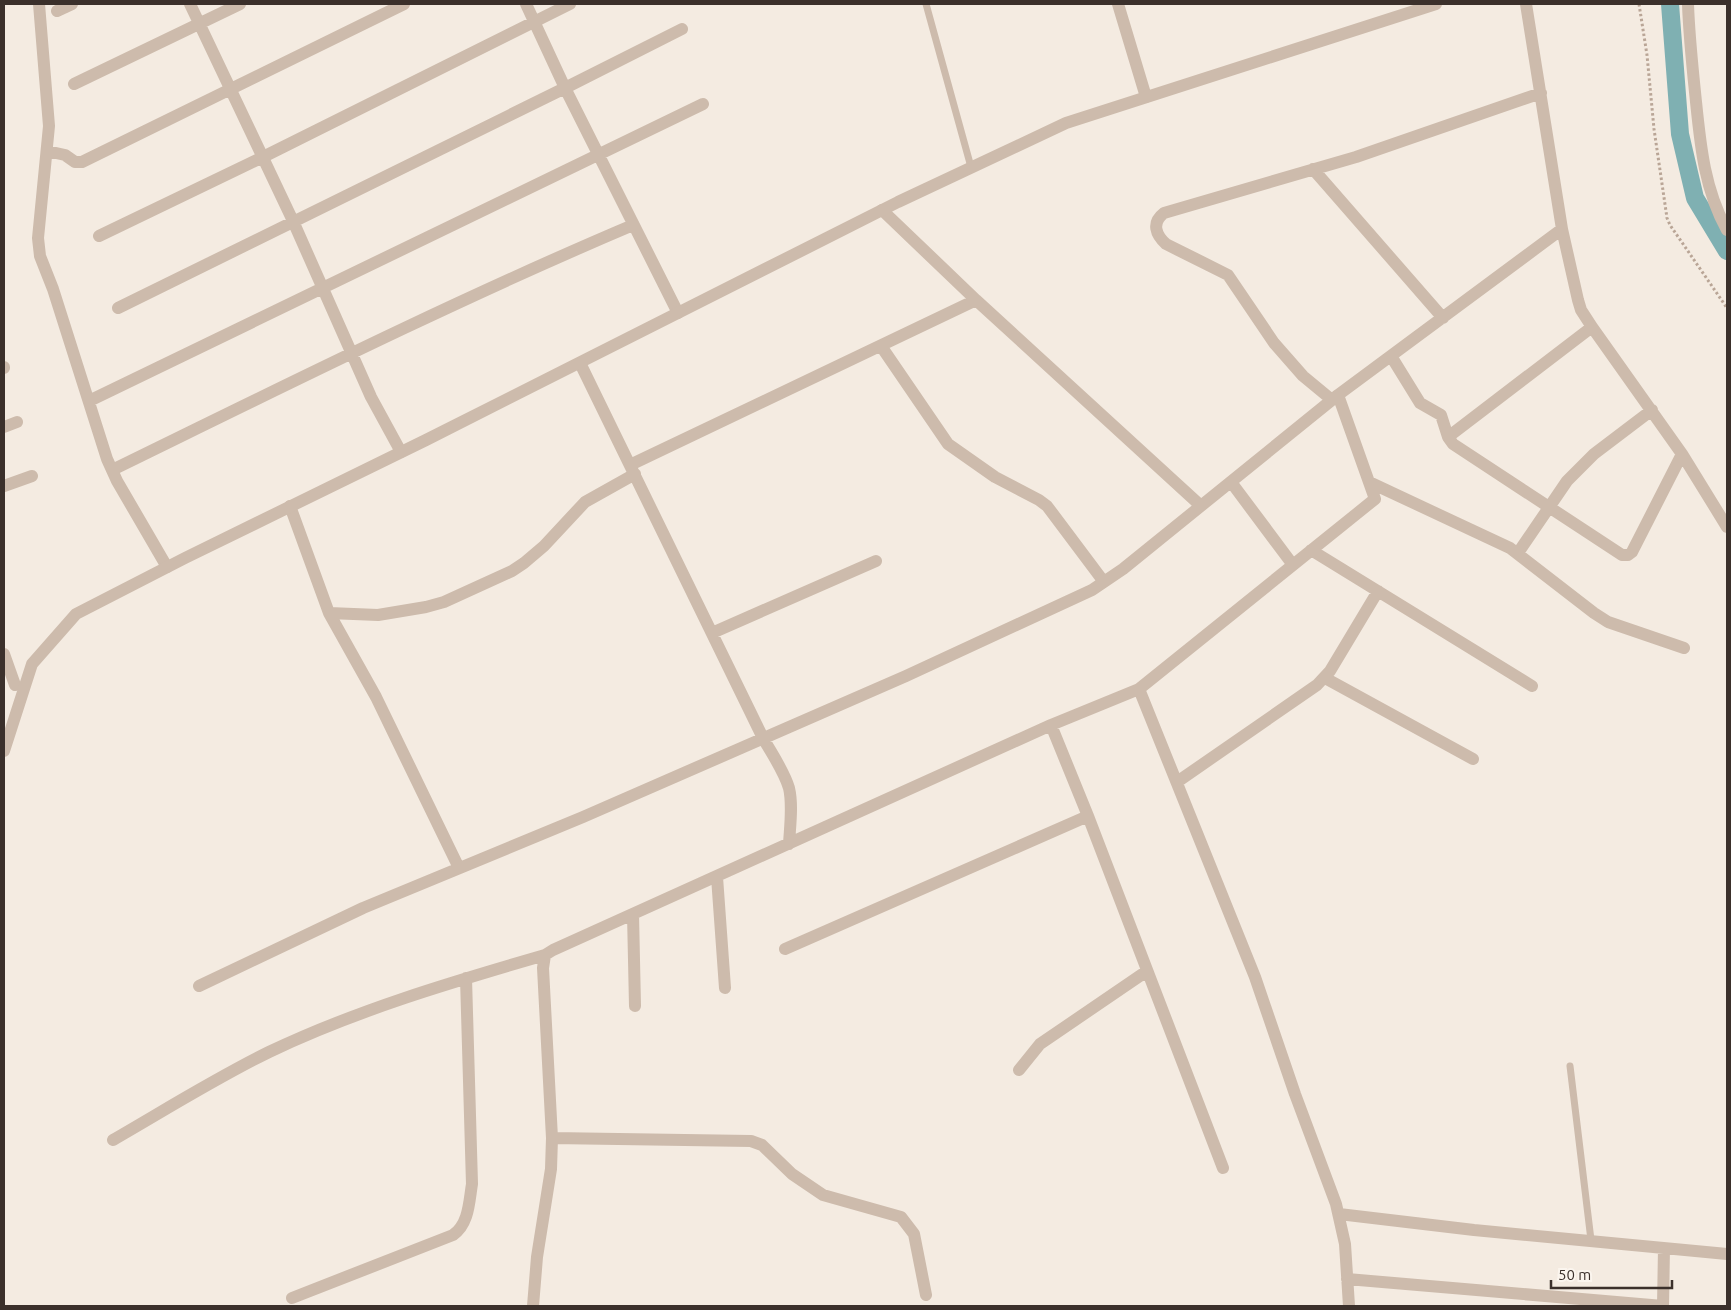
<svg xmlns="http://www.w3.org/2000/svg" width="1731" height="1310" viewBox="0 0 1731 1310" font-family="Ubuntu,sans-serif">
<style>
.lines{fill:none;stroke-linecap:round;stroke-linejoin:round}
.canal{stroke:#7fb0b2;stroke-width:18}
.path{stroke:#b9a596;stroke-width:3;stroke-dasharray:2.5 2.5;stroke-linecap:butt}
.service{stroke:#cdbbac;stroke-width:7}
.minor{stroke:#cdbbac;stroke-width:12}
.tertiary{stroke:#cdbbac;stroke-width:12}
</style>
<rect width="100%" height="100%" fill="#f4ebe1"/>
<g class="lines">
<path class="canal" d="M 1670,4 L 1680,134 L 1695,198 L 1727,251"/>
<path class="path" d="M 1639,4 L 1647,55 L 1654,129 L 1667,218 L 1670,225 L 1727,308"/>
<path class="service" d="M 926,4 L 971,167
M 1570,1066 L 1591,1240"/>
<path class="minor" d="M 39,4 L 49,126 L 38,238 L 40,256 L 53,289 L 107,459 L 117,481 L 167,567
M 190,4 L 293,221 L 371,397 L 401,452
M 526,4 L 565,88 L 678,313
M 1118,4 L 1146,97
M 1688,4 C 1689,33 1692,63 1695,92 C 1700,140 1703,187 1727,230
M 57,11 L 72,4
M 74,84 L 240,4
M 47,151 L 65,155 L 75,162 L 82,162 L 404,4
M 1313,169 L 1443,318
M 882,210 L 976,300 L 1201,506
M 1562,229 L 1578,300 L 1581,310 L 1592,327 L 1682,454 L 1727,527
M 99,236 L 263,157 L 570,4
M 118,308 L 565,88 L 682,29
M 881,346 L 948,444 L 995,477 L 1039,500 L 1047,506 L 1104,582
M 1391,356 L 1420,403 L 1441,415 L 1448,437 L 1453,444 L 1622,555 L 1628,555 L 1632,552 L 1682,454
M 580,363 L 763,738 C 772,754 784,771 789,788 C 793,805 790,826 789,844
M 4,368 L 4,367
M 1332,400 L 1303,376 L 1274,343 L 1228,275 L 1166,244 C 1156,235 1151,223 1164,213 L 1356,157 L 1541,93
M 89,401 L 703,104
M 4,427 L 17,422
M 1448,437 L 1592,327
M 630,465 L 976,300
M 112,470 C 284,386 456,300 633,225
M 1231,482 L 1293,565
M 1369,482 L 1510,548 L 1594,613 L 1608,622 L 1684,648
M 4,486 L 32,476
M 290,506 L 329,613 L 376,697 L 459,868
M 1311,550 L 1532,686
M 1518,553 L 1567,481 L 1594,454 L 1652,410
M 329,613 L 378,615 L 426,607 L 444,602 L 512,571 L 524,563 L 544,546 L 585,502 L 635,474
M 712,633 L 876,561
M 4,654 L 15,685
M 1325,678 L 1473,759
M 1139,689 L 1255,977 L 1295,1094 L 1336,1204 L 1345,1244 L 1349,1306
M 1051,725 L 1088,816 L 1223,1168
M 1177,782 L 1317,685 L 1330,671 L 1378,591
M 717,877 L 725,988
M 633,914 L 635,1006
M 785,949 L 1088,816
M 199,986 L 363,908 L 583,817 L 906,676 L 1092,590 L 1123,569 L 1338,395
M 1019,1070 L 1040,1044 L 1147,971
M 552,1138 L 751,1141 L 762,1145 L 792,1174 L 823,1195 L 901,1217 L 914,1234 L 926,1295
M 113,1140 C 165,1110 216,1078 269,1052 C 357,1010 452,982 545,955 L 553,950 L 1051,725 L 1139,689 L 1375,499 L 1338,395 L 1562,229 L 1526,4
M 1339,1214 L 1474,1230 L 1727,1254
M 1347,1279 L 1663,1306
M 292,1298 L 453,1235 C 469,1224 469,1202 472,1184 L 466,978
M 533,1306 L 537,1257 L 551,1169 L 552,1138 L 543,968 L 545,955
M 1663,1306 L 1664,1248"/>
<path class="tertiary" d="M 4,751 L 32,664 L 76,614 L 185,558 L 426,440 L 898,202 L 1066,123 L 1436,4"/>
</g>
<rect width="1731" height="1310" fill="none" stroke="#3b302b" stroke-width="10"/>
<path d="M1551 1280v8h121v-8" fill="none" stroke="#3b302b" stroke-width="2.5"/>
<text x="1558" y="1280" font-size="15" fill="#3b302b" stroke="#fbf5ee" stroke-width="4" paint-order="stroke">50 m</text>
</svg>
